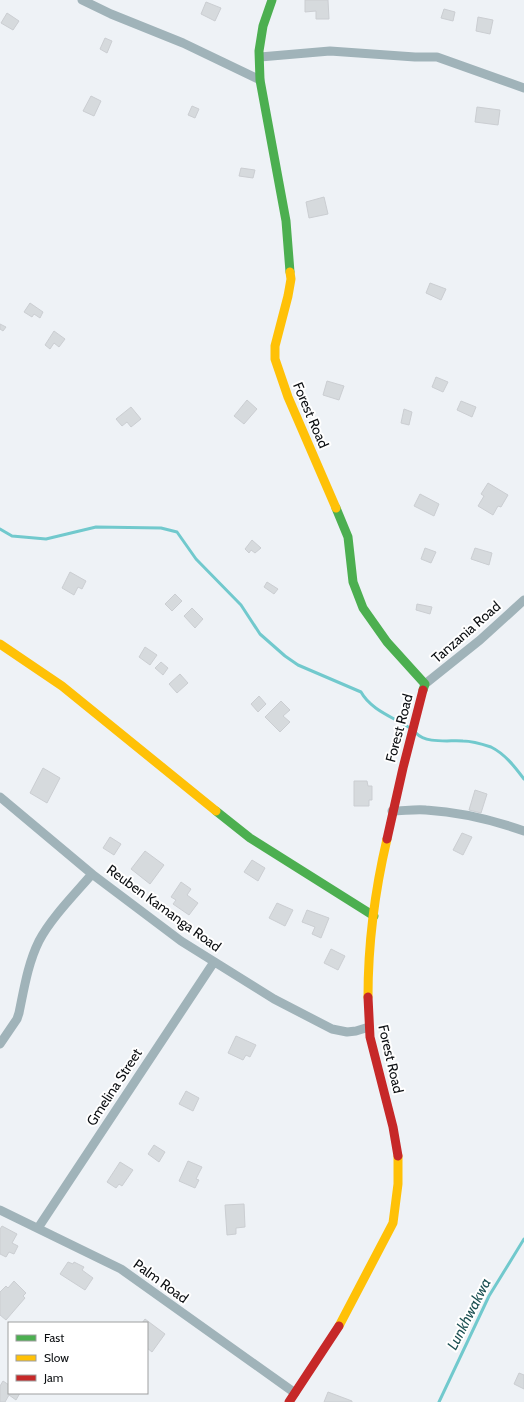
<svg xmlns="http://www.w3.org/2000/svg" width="524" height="1402" viewBox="0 0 524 1402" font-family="Cabin,sans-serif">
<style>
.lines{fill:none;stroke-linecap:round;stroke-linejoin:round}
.stream{stroke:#71c9cd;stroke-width:3}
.building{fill:#d6dadd;stroke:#cbced2}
.street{stroke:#a0b3b9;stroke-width:9}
.fast{stroke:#4caf50;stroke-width:9}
.slow{stroke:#ffc107;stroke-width:9}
.jam{stroke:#c62828;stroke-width:9}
.labels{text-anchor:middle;stroke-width:4;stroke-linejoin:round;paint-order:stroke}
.street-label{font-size:14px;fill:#0c0f12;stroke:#fff}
.water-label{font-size:15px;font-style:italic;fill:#1c5052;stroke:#fff}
</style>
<rect width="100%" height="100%" fill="#eef2f6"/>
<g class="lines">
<path class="stream" d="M 0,529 L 12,536 L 46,539 L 96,527 L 161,528 L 177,532 L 196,559 L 241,605 L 260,634 L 285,656 L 298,665 L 361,692 C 371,710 393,717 410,728
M 416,733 C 426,744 449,740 463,741 C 472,741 482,744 491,747 C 505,754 515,767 524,779
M 439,1402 L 489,1296 L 524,1239"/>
</g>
<path class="building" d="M 305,0 L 328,0 L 329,19 L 316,19 L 316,11 L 305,12 Z
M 206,2 L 221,8 L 215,21 L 201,14 Z
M 444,9 L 455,12 L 453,21 L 441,18 Z
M 7,13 L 19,21 L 13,30 L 1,23 Z
M 478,17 L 493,20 L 490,34 L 476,31 Z
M 105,38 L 112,41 L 107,53 L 100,49 Z
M 91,96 L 101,101 L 94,116 L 83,111 Z
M 192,106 L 199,109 L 195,118 L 188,115 Z
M 477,107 L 500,110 L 498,125 L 475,122 Z
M 241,168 L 255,170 L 253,178 L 239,176 Z
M 324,197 L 328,214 L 309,218 L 306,202 Z
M 430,283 L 446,289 L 441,300 L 426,293 Z
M 30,303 L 43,312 L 40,318 L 34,314 L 32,317 L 24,312 Z
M 0,324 L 6,327 L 3,331 L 0,329 Z
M 54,331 L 65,339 L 59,347 L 54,343 L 50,349 L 45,345 Z
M 436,377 L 448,382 L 443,392 L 432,387 Z
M 327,381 L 344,386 L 339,400 L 323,395 Z
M 247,400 L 257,409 L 244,424 L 234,416 Z
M 461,401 L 476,407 L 472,417 L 457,410 Z
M 131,407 L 141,419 L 131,427 L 127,422 L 122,426 L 116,419 Z
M 404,409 L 412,412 L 409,425 L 401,423 Z
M 488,483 L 508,495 L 501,507 L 498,506 L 493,515 L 478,506 L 484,496 L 481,494 Z
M 420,494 L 439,504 L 434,516 L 414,506 Z
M 252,540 L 261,548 L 255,553 L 251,550 L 249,553 L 245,549 Z
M 425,548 L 436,552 L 431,563 L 421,559 Z
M 475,548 L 492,553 L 489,565 L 471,559 Z
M 70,572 L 86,581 L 82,589 L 78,587 L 74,595 L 62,588 Z
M 267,582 L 278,589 L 274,594 L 264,587 Z
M 175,594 L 182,601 L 172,611 L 165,604 Z
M 417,604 L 432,607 L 430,614 L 416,610 Z
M 192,608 L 203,619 L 195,628 L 184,616 Z
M 145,647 L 157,655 L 150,665 L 139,657 Z
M 161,662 L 168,668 L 163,675 L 155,668 Z
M 180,674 L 188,683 L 177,693 L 169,684 Z
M 259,696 L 266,704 L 258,712 L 251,704 Z
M 281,701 L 290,710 L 283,716 L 290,722 L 280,732 L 265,717 Z
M 43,768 L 60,778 L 47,803 L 30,793 Z
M 354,781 L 367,781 L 368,786 L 372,786 L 372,800 L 369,800 L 369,806 L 354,806 Z
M 475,790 L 487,794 L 481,813 L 469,810 Z
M 462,833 L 472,837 L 463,855 L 453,850 Z
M 110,837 L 121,844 L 114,855 L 103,848 Z
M 145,851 L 164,865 L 150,884 L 131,869 Z
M 252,860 L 265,868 L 258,881 L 244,872 Z
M 181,882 L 191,889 L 187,895 L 198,903 L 189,915 L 173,904 L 176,900 L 171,897 Z
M 277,903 L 293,910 L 285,926 L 269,918 Z
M 307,910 L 329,918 L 321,938 L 312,934 L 315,927 L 302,922 Z
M 331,949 L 345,956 L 338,970 L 324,963 Z
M 236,1036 L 256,1045 L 250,1057 L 246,1055 L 243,1060 L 228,1053 Z
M 186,1091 L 199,1098 L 193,1111 L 179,1104 Z
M 154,1145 L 165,1152 L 159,1162 L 148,1154 Z
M 188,1161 L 202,1167 L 196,1179 L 199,1180 L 195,1188 L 179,1181 Z
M 120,1162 L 133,1170 L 122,1186 L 119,1184 L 116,1188 L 107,1182 Z
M 244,1204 L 245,1227 L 236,1228 L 236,1234 L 227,1235 L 225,1205 Z
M 2,1226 L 17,1234 L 12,1243 L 18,1246 L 14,1254 L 9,1252 L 6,1257 L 0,1254 L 0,1229 Z
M 68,1262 L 73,1264 L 74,1262 L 84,1267 L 82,1270 L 93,1278 L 85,1290 L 60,1274 Z
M 14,1281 L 26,1293 L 23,1296 L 25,1298 L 6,1320 L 0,1315 L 0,1292 L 6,1286 L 8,1288 Z
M 145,1319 L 165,1334 L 152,1352 L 147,1348 L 147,1323 L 142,1323 Z
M 519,1373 L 524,1375 L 524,1389 L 514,1384 Z
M 3,1381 L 9,1385 L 9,1393 L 20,1393 L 16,1400 L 9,1395 L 5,1402 L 0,1402 L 0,1386 Z
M 328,1392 L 352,1401 L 352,1402 L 324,1402 Z"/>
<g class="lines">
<path class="street" d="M 82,0 L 111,14 L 183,43 L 260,80
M 260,57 L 330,51 L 415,57 L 437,57 L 524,88
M 425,684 L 480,640 L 524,600
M 0,797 L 92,874 L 181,941 L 274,999 L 332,1029 L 347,1032 L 356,1031 L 369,1027
M 392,811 C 403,811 415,809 426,810 C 459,812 493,820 524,831
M 0,1044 L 17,1019 L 19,1013 C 24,989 28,963 39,941 C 51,918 75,894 92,874
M 0,1210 L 121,1269 L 295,1393
M 38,1228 L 214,962"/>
<path class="fast" d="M 272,0 L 263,26 L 259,51 L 260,80 L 286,221 L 290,272
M 336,508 L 348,537 L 353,582 L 363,608 L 387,642 L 425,684 L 423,690
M 216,811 L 250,838 L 374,916"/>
<path class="slow" d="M 290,272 L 291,279 L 288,296 L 275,346 L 275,359 L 288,397 L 336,508
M 0,644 L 62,686 L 216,811
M 368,997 C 368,944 375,890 387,839
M 339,1326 L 393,1223 L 398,1184 L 398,1156"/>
<path class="jam" d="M 387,839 L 403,768 L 423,690
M 368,997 L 370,1037 L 393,1127 L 398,1156
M 289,1402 L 339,1326"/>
</g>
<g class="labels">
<g class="street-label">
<text transform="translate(311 415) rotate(67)" y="5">Forest Road</text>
<text transform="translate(466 632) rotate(-41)" y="5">Tanzania Road</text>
<text transform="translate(399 728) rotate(-75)" y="5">Forest Road</text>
<text transform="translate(164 908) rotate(36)" y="5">Reuben Kamanga Road</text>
<text transform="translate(391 1059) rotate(77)" y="5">Forest Road</text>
<text transform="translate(114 1087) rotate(-57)" y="5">Gmelina Street</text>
<text transform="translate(161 1281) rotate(36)" y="5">Palm Road</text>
</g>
<g class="water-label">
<text transform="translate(469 1314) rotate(-63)" y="5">Lunkhwakwa</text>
</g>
</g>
<rect x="8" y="1322" width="140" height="72" fill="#ffffff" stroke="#9e9fa0"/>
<rect x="16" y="1335" width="20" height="6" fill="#4caf50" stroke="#9e9fa0"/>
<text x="44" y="1342" font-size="12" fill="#0c0f12">Fast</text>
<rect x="16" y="1355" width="20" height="6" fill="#ffc107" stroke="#9e9fa0"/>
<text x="44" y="1362" font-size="12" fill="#0c0f12">Slow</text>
<rect x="16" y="1375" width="20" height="6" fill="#c62828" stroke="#9e9fa0"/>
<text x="44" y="1382" font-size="12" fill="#0c0f12">Jam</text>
</svg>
